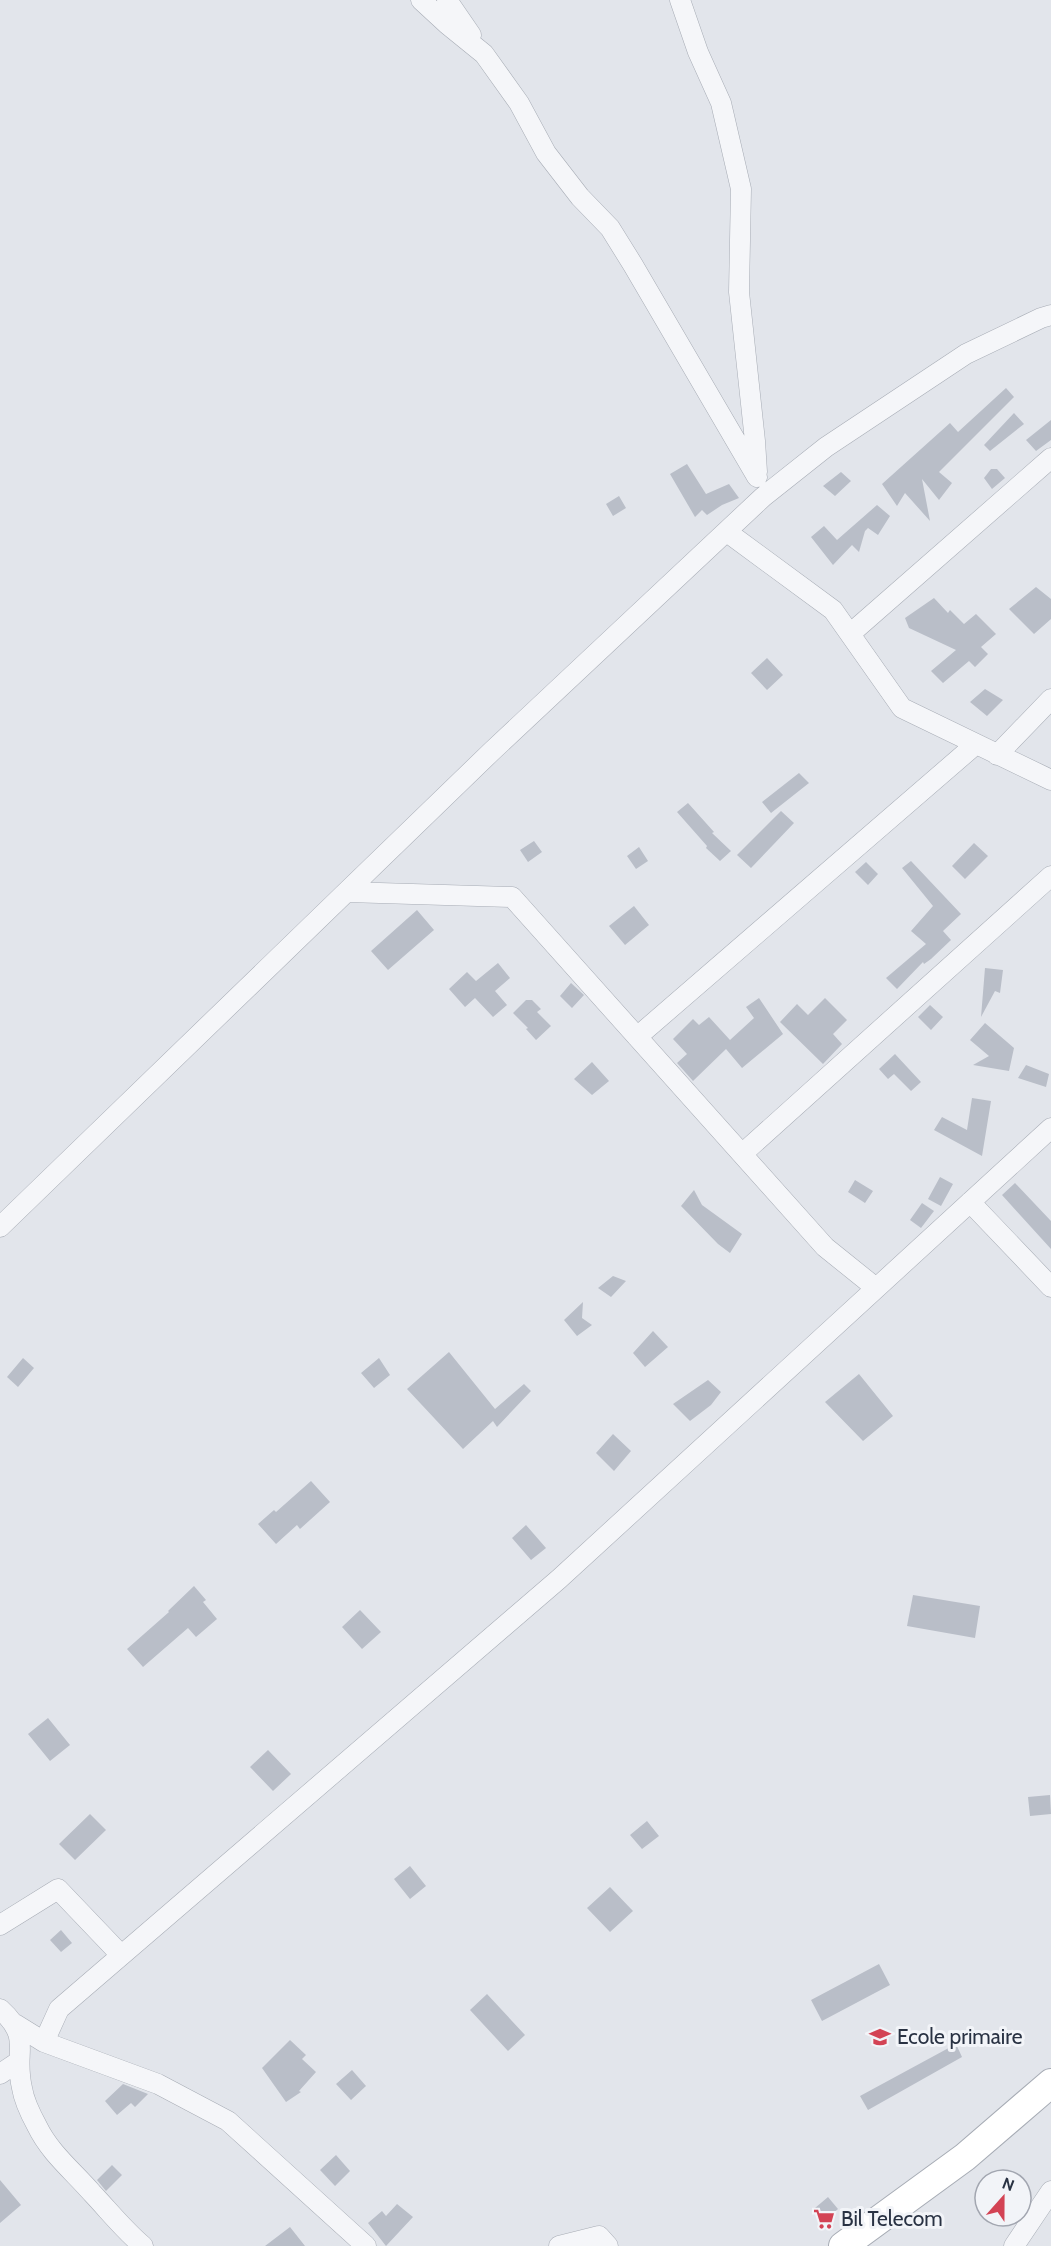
<svg xmlns="http://www.w3.org/2000/svg" width="1051" height="2246" viewBox="0 0 1051 2246" font-family="Cabin,sans-serif">
<style>
.building{fill:#b9bec8}
.lines{fill:none;stroke-linecap:round;stroke-linejoin:round}
.minor-casing{stroke:#a7acb5;stroke-width:21}
.secondary-casing{stroke:#a7acb5;stroke-width:30}
.minor{stroke:#f5f6f9;stroke-width:20}
.secondary{stroke:#fff;stroke-width:28}
.labels{text-anchor:middle;stroke-width:6;stroke-linejoin:round;paint-order:stroke}
.poi-label{font-size:21px;fill:#293243;stroke:#f2f4f8;text-anchor:start}
</style>
<rect width="100%" height="100%" fill="#e2e5eb"/>
<path class="building" d="M 1006,388 L 1014,397 L 939,472 L 952,483 L 939,500 L 922,479 L 930,521 L 905,493 L 897,506 L 882,484 L 950,423 L 958,432 Z
M 1014,413 L 1024,424 L 990,451 L 984,445 Z
M 1051,420 L 1051,440 L 1036,451 L 1026,440 Z
M 687,464 L 706,494 L 729,484 L 739,498 L 722,505 L 707,515 L 702,510 L 695,517 L 670,474 Z
M 991,469 L 997,469 L 1005,478 L 992,489 L 984,478 Z
M 841,472 L 851,481 L 835,496 L 823,486 Z
M 619,496 L 626,508 L 613,516 L 606,504 Z
M 877,505 L 890,516 L 878,535 L 868,528 L 865,531 L 859,552 L 852,545 L 833,565 L 811,537 L 824,526 L 837,540 Z
M 1036,587 L 1051,599 L 1051,619 L 1034,634 L 1009,609 Z
M 934,598 L 948,613 L 950,610 L 964,624 L 976,614 L 996,634 L 981,647 L 988,654 L 975,667 L 969,661 L 943,683 L 931,671 L 956,650 L 909,628 L 905,618 Z
M 767,658 L 783,675 L 767,690 L 751,673 Z
M 985,689 L 1003,700 L 987,716 L 970,702 Z
M 799,773 L 809,783 L 771,813 L 762,802 Z
M 688,803 L 714,832 L 712,833 L 731,851 L 720,861 L 706,848 L 707,846 L 677,812 Z
M 781,811 L 794,823 L 751,868 L 737,855 Z
M 534,841 L 542,852 L 528,862 L 520,850 Z
M 974,843 L 988,856 L 965,879 L 952,866 Z
M 639,847 L 648,861 L 636,869 L 627,856 Z
M 911,861 L 961,914 L 943,931 L 951,940 L 931,959 L 924,964 L 923,962 L 897,989 L 886,978 L 926,944 L 911,931 L 933,906 L 902,868 Z
M 866,862 L 878,874 L 868,885 L 855,872 Z
M 634,906 L 649,925 L 625,945 L 609,926 Z
M 417,910 L 434,930 L 388,970 L 371,951 Z
M 498,963 L 510,978 L 495,991 L 507,1005 L 493,1017 L 475,998 L 465,1007 L 449,989 L 467,972 L 476,981 Z
M 985,968 L 1003,970 L 1000,993 L 995,991 L 981,1017 Z
M 571,983 L 584,995 L 572,1008 L 560,996 Z
M 759,998 L 783,1034 L 742,1068 L 726,1049 L 693,1081 L 677,1063 L 687,1054 L 673,1039 L 693,1019 L 699,1025 L 709,1017 L 730,1040 L 754,1018 L 746,1007 Z
M 825,998 L 847,1020 L 833,1034 L 842,1044 L 823,1064 L 780,1022 L 797,1004 L 808,1015 Z
M 526,1000 L 532,1000 L 541,1009 L 537,1012 L 551,1026 L 536,1040 L 526,1029 L 528,1028 L 513,1013 Z
M 930,1005 L 943,1017 L 931,1030 L 918,1017 Z
M 985,1023 L 1014,1048 L 1009,1071 L 973,1065 L 989,1056 L 970,1040 Z
M 895,1054 L 921,1082 L 911,1091 L 894,1074 L 888,1079 L 879,1069 Z
M 592,1062 L 609,1081 L 592,1095 L 574,1079 Z
M 1026,1065 L 1049,1074 L 1046,1087 L 1018,1078 Z
M 972,1098 L 991,1101 L 982,1156 L 934,1130 L 942,1117 L 967,1130 Z
M 940,1177 L 953,1184 L 941,1206 L 928,1199 Z
M 855,1180 L 873,1191 L 865,1203 L 848,1192 Z
M 1015,1183 L 1051,1221 L 1051,1249 L 1002,1195 Z
M 694,1190 L 702,1205 L 742,1234 L 730,1253 L 718,1244 L 681,1206 Z
M 922,1203 L 934,1211 L 921,1228 L 910,1220 Z
M 613,1276 L 626,1281 L 611,1297 L 598,1288 Z
M 583,1302 L 582,1318 L 592,1325 L 577,1336 L 564,1320 Z
M 653,1331 L 668,1347 L 645,1367 L 633,1353 Z
M 449,1352 L 495,1409 L 524,1384 L 531,1391 L 497,1427 L 493,1421 L 463,1449 L 407,1389 Z
M 23,1358 L 34,1368 L 18,1387 L 7,1377 Z
M 379,1358 L 390,1375 L 374,1388 L 361,1373 Z
M 859,1374 L 893,1416 L 863,1441 L 825,1402 Z
M 708,1380 L 721,1392 L 711,1405 L 690,1421 L 673,1404 Z
M 613,1434 L 631,1451 L 614,1471 L 596,1453 Z
M 311,1481 L 330,1502 L 300,1529 L 297,1525 L 276,1544 L 258,1524 L 274,1510 L 276,1512 Z
M 526,1525 L 546,1548 L 531,1560 L 512,1538 Z
M 194,1586 L 206,1600 L 203,1602 L 217,1619 L 196,1637 L 188,1628 L 143,1667 L 127,1649 L 169,1612 L 168,1611 Z
M 913,1595 L 980,1606 L 975,1638 L 907,1626 Z
M 360,1610 L 381,1632 L 362,1649 L 342,1627 Z
M 48,1718 L 70,1745 L 50,1761 L 28,1734 Z
M 268,1750 L 291,1774 L 273,1791 L 250,1767 Z
M 1050,1795 L 1051,1814 L 1030,1816 L 1028,1797 Z
M 90,1814 L 106,1830 L 75,1860 L 59,1844 Z
M 647,1821 L 659,1836 L 642,1849 L 630,1835 Z
M 410,1866 L 426,1886 L 410,1899 L 394,1879 Z
M 610,1887 L 633,1911 L 610,1932 L 587,1908 Z
M 61,1930 L 72,1943 L 61,1952 L 50,1940 Z
M 879,1964 L 890,1985 L 822,2021 L 811,2000 Z
M 487,1994 L 525,2035 L 508,2051 L 470,2010 Z
M 290,2040 L 306,2055 L 302,2059 L 316,2072 L 299,2091 L 301,2092 L 286,2102 L 262,2068 Z
M 956,2044 L 962,2057 L 868,2110 L 860,2096 Z
M 352,2070 L 366,2086 L 351,2100 L 336,2084 Z
M 123,2084 L 148,2094 L 135,2107 L 131,2103 L 117,2115 L 105,2101 Z
M 336,2155 L 350,2171 L 335,2186 L 320,2170 Z
M 112,2165 L 122,2175 L 106,2191 L 97,2180 Z
M 0,2180 L 21,2205 L 0,2223 Z
M 828,2197 L 838,2209 L 825,2220 L 815,2208 Z
M 397,2204 L 413,2217 L 386,2246 L 368,2223 L 382,2211 L 386,2216 Z
M 290,2227 L 305,2246 L 265,2246 Z"/>
<g class="lines">
<defs>
<path id="minor" d="M 421,0 L 447,24 L 484,54 L 519,103 L 546,153 L 580,197 L 610,228 L 633,265 L 757,477
M 447,0 L 471,35
M 680,0 L 698,52 L 721,103 L 741,189 L 739,292 L 755,441 L 757,472
M 727,532 L 833,610 L 902,708 L 1051,780
M 850,634 L 1051,458
M 997,755 L 1051,699
M 347,892 L 512,897 L 825,1247 L 876,1288
M 637,1037 L 976,744
M 742,1154 L 1051,876
M 970,1202 L 1051,1287
M 0,1227 L 491,752 L 763,497 L 826,447 L 966,354 L 1041,318 L 1051,315
M 0,1925 L 58,1889 L 121,1955
M 0,2009 C 33,2039 13,2050 22,2088 C 24,2101 31,2115 37,2126 C 50,2153 73,2171 92,2193 C 109,2211 124,2230 143,2246
M 15,2024 L 44,2042 L 158,2084 L 228,2121 L 366,2246
M 44,2042 L 59,2009 L 559,1579 L 1051,1128
M 0,2074 L 18,2062
M 559,2246 L 599,2236 L 608,2246
M 1014,2246 L 1051,2191"/>
<path id="secondary" d="M 843,2246 L 965,2157 L 1051,2083"/>
</defs>
<use href="#minor" class="minor-casing"/>
<use href="#secondary" class="secondary-casing"/>
<use href="#minor" class="minor"/>
<use href="#secondary" class="secondary"/>
</g>
<defs>
<symbol id="school-bare" viewBox="-9 -9 18 18"><path d="M0-5L7-2L0 1L-7-2ZM-4 1L0 2.5L4 1V4Q0 6-4 4Z" fill="#d34354" stroke="#f2f4f8" stroke-width="2.5" paint-order="stroke"/></symbol>
<symbol id="supermarket-bare" viewBox="-9 -9 18 18"><path d="M-6-5.5h2.5l.6 2H6L4.5 2H-2.5L-4.4-4H-6ZM-1.5 3.2a1.3 1.3 0 1 0 .1 0ZM3 3.2a1.3 1.3 0 1 0 .1 0Z" fill="#d34354" stroke="#f2f4f8" stroke-width="2.5" paint-order="stroke"/></symbol>
</defs>
<g fill-rule="evenodd">
<use href="#school-bare" x="865" y="2022" width="30" height="30"/>
<use href="#supermarket-bare" x="809" y="2204" width="30" height="30"/>
</g>
<g class="labels">
<g class="poi-label">
<text x="897" y="2044">Ecole primaire</text>
<text x="841" y="2226">Bil Telecom</text>
</g>
</g>
<g transform="translate(1003 2198) rotate(21)"><circle r="28" fill="#f2f4f8" stroke="#a2a6b0" stroke-width="1.5"/>
<path d="M0-4.5L10 22L0 15L-10 22Z" fill="#d34354"/>
<text y="-9" font-size="16" font-weight="bold" text-anchor="middle" fill="#293243">N</text>
</g>
</svg>
